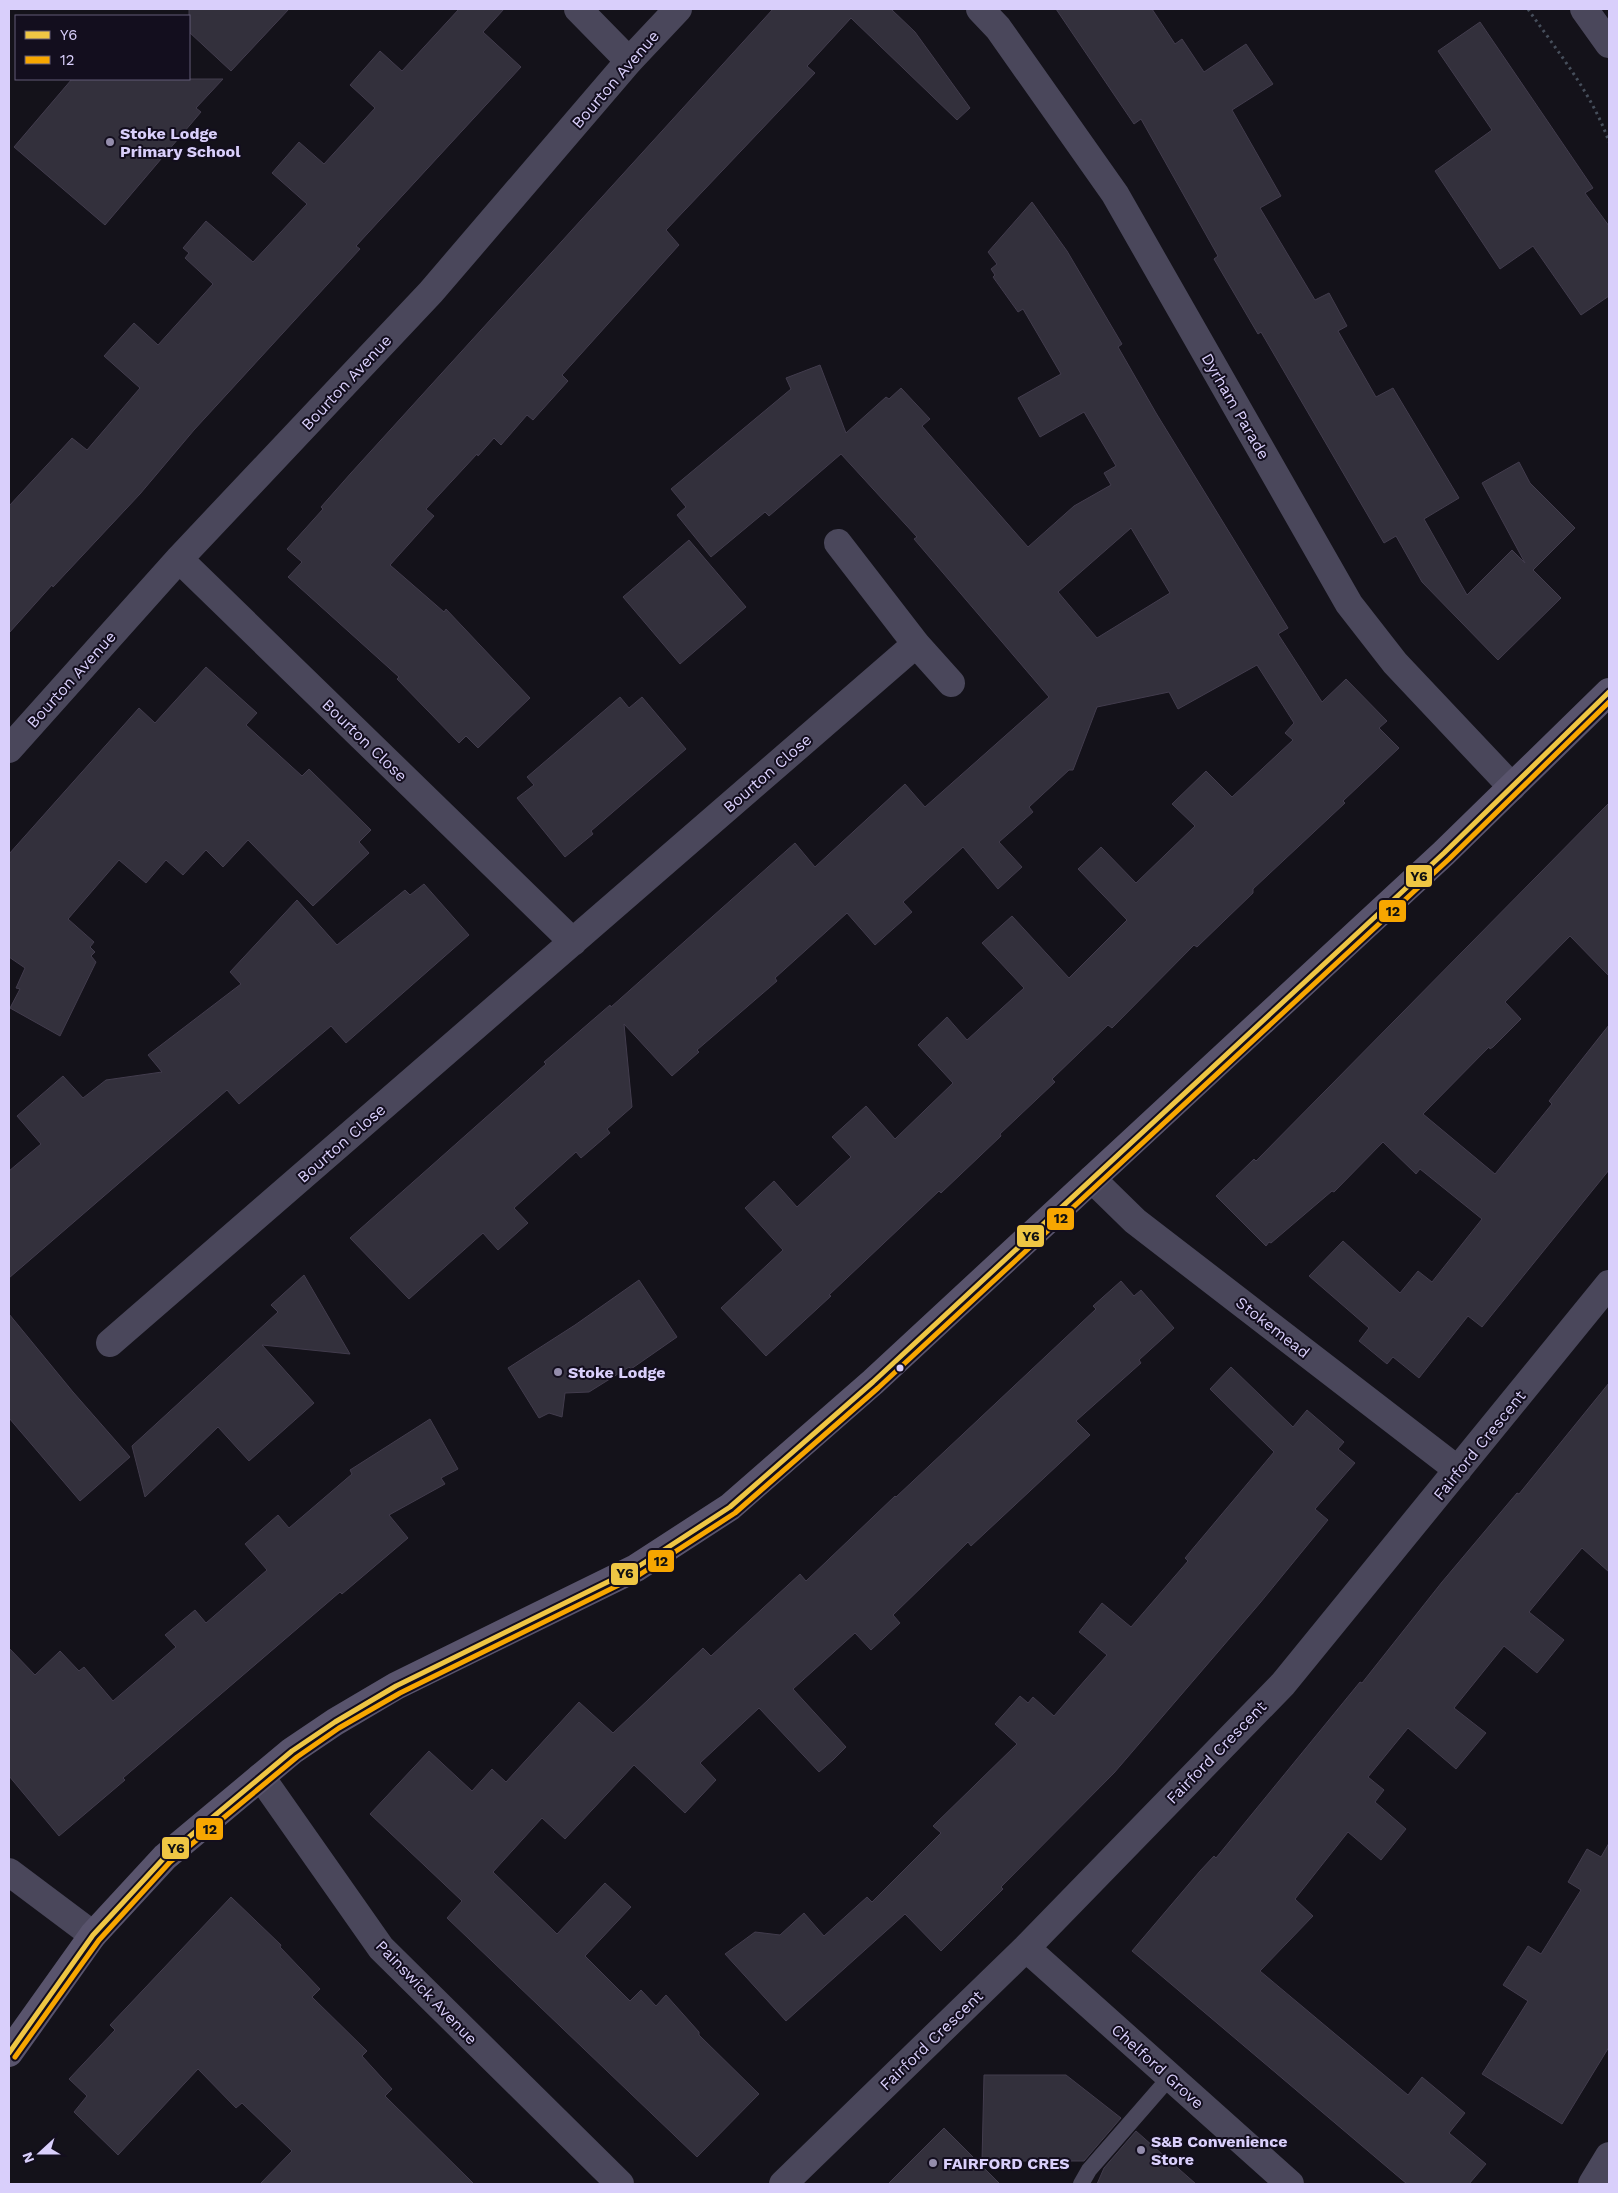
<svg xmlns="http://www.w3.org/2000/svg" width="1618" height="2193" viewBox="0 0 1618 2193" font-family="'Work Sans',sans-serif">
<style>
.building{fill:#33303c;stroke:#423c4d;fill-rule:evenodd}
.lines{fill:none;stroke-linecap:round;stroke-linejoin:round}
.path{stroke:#464e5b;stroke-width:3;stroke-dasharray:2.5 4;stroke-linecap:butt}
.lane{stroke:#4a475b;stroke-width:16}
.street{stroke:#4a475b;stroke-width:28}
.secondary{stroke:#59546d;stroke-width:28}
.bus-1-casing{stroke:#130e1e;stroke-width:9}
.bus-2-casing{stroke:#130e1e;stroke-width:9}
.bus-1{stroke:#efc644;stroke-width:5}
.bus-2{stroke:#f7a600;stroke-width:5}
.poi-dot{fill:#948dac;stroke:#130e1e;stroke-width:2}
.bus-dot{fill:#d9cffb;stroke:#130e1e;stroke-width:2}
.labels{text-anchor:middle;stroke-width:4;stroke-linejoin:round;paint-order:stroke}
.street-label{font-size:16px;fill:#d9cffb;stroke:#130e1e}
.poi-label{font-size:16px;font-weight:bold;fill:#d9cffb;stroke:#130e1e;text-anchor:start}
.line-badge{stroke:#130e1e;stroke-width:2}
.pale-badge-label{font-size:14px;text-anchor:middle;font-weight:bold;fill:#111}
</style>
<rect width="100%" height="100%" fill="#14121a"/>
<path class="building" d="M 189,9 L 289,9 L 231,71 L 189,32 Z
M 459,9 L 504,9 L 483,32 L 521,67 L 356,246 L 360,249 L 194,430 L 140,494 L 53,587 L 52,585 L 9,633 L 9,506 L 72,438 L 87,450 L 140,388 L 104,356 L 134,323 L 158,345 L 213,284 L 185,258 L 189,253 L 183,248 L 206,221 L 253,262 L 307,204 L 272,173 L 299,142 L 324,164 L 375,108 L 350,85 L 380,51 L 402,71 Z
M 773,9 L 891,9 L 915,32 L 970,108 L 957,120 L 851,18 L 807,66 L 815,73 L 666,230 L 679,245 L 562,375 L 568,381 L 533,420 L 527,415 L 501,445 L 494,438 L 478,456 L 477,454 L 426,509 L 434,516 L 390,565 L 444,612 L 446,609 L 530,698 L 478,748 L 466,736 L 459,743 L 397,679 L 399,677 L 288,577 L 302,562 L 287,549 L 323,509 L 321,507 L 351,473 Z
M 1056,9 L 1152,9 L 1175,44 L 1182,39 L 1204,72 L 1246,44 L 1273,84 L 1232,110 L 1281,196 L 1260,208 L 1315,300 L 1329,293 L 1347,326 L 1338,331 L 1376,397 L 1393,388 L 1459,498 L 1424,519 L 1467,595 L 1512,550 L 1525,563 L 1482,483 L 1519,462 L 1530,483 L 1575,528 L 1533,570 L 1561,598 L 1498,660 L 1422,582 L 1396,536 L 1384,543 L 1261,332 L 1258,334 L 1214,259 L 1218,256 L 1141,119 L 1134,124 Z
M 1480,22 L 1593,188 L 1585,193 L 1609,226 L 1609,296 L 1581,315 L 1533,246 L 1500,269 L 1435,171 L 1492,130 L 1438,51 Z
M 72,79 L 223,79 L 196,108 L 201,112 L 105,225 L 14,147 Z
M 1032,202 L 1067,251 L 1122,344 L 1118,347 L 1156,413 L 1288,628 L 1278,634 L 1322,702 L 1346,679 L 1387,721 L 1379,728 L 1399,748 L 1343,801 L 1345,803 L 1253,889 L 1253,893 L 1197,947 L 1194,945 L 1112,1028 L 1108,1025 L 1052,1079 L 1055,1082 L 1000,1134 L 1001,1136 L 941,1193 L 939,1191 L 829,1295 L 831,1296 L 766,1356 L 721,1308 L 783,1250 L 745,1208 L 774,1181 L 797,1207 L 851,1157 L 832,1137 L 866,1106 L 895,1139 L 953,1083 L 918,1045 L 947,1017 L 967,1040 L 1024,988 L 982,943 L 1012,916 L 1069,978 L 1127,920 L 1078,869 L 1101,847 L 1136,883 L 1195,826 L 1172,804 L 1206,771 L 1232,797 L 1293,740 L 1285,733 L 1294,723 L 1257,665 L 1178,709 L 1169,692 L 1097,707 L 1073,770 L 1069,770 L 1029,807 L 1033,812 L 999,842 L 1022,867 L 998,889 L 963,847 L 903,902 L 912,912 L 875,945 L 847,913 L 775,978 L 777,981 L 697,1050 L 699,1052 L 672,1076 L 624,1024 L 632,1107 L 607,1129 L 610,1133 L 581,1158 L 576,1152 L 514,1208 L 528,1223 L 498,1250 L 483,1233 L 409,1299 L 350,1238 L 546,1064 L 544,1062 L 610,1005 L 611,1007 L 795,843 L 815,867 L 905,784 L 925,807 L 1049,697 L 914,539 L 917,537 L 841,454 L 769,516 L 765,512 L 711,557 L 677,515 L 686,507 L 671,489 L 791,389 L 786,378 L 820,365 L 846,433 L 886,397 L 889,399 L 901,388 L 930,419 L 922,426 L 1028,547 L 1074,506 L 1111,485 L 1104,473 L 1116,466 L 1084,412 L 1040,437 L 1018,398 L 1061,374 L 1023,309 L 1018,312 L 993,277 L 995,275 L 991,269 L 997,264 L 988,252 ZM 1131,528 L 1170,593 L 1097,638 L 1058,592 Z
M 689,540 L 746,607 L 680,664 L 623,597 Z
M 206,667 L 257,713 L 246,725 L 302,776 L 309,769 L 371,830 L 359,842 L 369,853 L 313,906 L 248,840 L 223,867 L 206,850 L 183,875 L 166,860 L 146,883 L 119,860 L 68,919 L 94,942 L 90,947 L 95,952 L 91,956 L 96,962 L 60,1036 L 10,1008 L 20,989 L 16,988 L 25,968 L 9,957 L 9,854 L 139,708 L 155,723 Z
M 620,697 L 629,708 L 642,697 L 686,749 L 591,831 L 593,834 L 565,857 L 517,798 L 534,785 L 527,777 Z
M 1609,803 L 1609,976 L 1570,936 L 1505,1002 L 1521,1019 L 1493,1047 L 1490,1049 L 1489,1047 L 1423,1114 L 1495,1174 L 1552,1104 L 1549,1101 L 1609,1025 L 1609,1170 L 1482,1327 L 1468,1316 L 1419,1378 L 1393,1357 L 1387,1364 L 1359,1341 L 1369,1328 L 1309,1276 L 1343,1241 L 1400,1293 L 1418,1271 L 1432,1282 L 1482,1219 L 1420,1169 L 1416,1174 L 1383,1142 L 1334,1192 L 1332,1191 L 1271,1243 L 1269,1242 L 1266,1246 L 1216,1196 L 1254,1159 L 1256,1161 Z
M 424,884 L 469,935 L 346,1043 L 331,1026 L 239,1104 L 227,1090 L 9,1278 L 9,1171 L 41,1144 L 17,1116 L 63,1076 L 83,1098 L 106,1080 L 162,1072 L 148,1055 L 241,984 L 230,972 L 297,900 L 337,945 L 405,890 L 410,895 Z
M 304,1275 L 350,1354 L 262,1345 L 314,1403 L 249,1461 L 218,1427 L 145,1497 L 132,1446 L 278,1312 L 271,1305 Z
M 639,1280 L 677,1337 L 631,1369 L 629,1367 L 589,1392 L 565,1393 L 562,1417 L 549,1413 L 539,1418 L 508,1368 L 575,1325 Z
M 1121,1281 L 1134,1296 L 1141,1290 L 1174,1328 L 1139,1360 L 1141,1363 L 1076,1421 L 1090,1435 L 971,1546 L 968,1542 L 893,1615 L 900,1623 L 871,1650 L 855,1633 L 793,1689 L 846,1747 L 833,1760 L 819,1772 L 759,1708 L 700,1763 L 716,1780 L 685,1813 L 634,1765 L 565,1839 L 542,1818 L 493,1872 L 557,1934 L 605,1883 L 631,1907 L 585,1956 L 630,2001 L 641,1990 L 656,2006 L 666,1995 L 699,2032 L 699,2035 L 759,2094 L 697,2157 L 447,1918 L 462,1901 L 370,1814 L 429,1751 L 472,1791 L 492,1769 L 506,1782 L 579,1702 L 613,1733 L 703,1648 L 711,1656 L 800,1574 L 806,1581 L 895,1496 L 896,1497 L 1096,1309 L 1093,1306 Z
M 9,1314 L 73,1392 L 130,1457 L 80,1501 L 9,1418 Z
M 1231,1367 L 1293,1427 L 1307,1410 L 1344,1442 L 1338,1449 L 1355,1463 L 1315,1509 L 1328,1520 L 1260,1603 L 1114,1773 L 1001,1887 L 1003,1889 L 941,1951 L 905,1914 L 786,2021 L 725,1954 L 755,1932 L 780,1935 L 804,1913 L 824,1936 L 867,1897 L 872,1902 L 941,1833 L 933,1826 L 1017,1744 L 995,1724 L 1020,1696 L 1028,1703 L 1033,1697 L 1054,1716 L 1079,1687 L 1107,1655 L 1079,1632 L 1102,1603 L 1131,1627 L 1188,1561 L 1185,1558 L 1274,1452 L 1210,1389 Z
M 1609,1383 L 1609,1572 L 1582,1548 L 1529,1612 L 1564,1640 L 1537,1673 L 1504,1646 L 1454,1708 L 1486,1733 L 1456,1769 L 1408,1728 L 1368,1777 L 1384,1790 L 1375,1802 L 1406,1829 L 1381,1860 L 1348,1832 L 1295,1899 L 1313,1916 L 1260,1971 L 1408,2095 L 1422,2077 L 1465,2113 L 1449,2133 L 1486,2164 L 1469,2184 L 1407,2184 L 1132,1951 L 1200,1871 L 1214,1856 L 1216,1858 L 1360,1682 L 1362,1683 L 1442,1582 L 1517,1493 L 1519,1494 Z
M 430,1419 L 458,1469 L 441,1478 L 445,1484 L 389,1515 L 408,1538 L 342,1594 L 340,1592 L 123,1778 L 125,1780 L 59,1836 L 9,1776 L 9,1648 L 35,1675 L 60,1651 L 79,1671 L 84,1667 L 113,1701 L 176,1647 L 165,1635 L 195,1610 L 206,1623 L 267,1570 L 245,1544 L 278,1515 L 289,1528 L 352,1474 L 350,1470 Z
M 1609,1843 L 1609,2047 L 1562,2124 L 1482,2074 L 1528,2001 L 1503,1985 L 1528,1946 L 1541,1954 L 1581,1890 L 1568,1882 L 1587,1849 L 1601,1857 Z
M 231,1897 L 281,1945 L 280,1947 L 320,1989 L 312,1997 L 367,2051 L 362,2056 L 392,2089 L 385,2096 L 474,2184 L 260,2184 L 292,2151 L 242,2103 L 236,2108 L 198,2069 L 118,2155 L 74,2112 L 87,2096 L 69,2079 L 115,2030 L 110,2025 Z
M 984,2075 L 1066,2075 L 1121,2118 L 1084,2161 L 982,2161 Z
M 944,2128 L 1000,2184 L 888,2184 Z
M 1136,2131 L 1171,2162 L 1196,2184 L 1097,2184 L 1104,2168 Z"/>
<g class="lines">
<path class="path" d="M 1528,9 C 1557,51 1592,93 1609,142"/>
<path class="lane" d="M 1081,2184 L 1089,2170 L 1170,2077"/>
<path class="street" d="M 578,9 L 629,61
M 980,9 L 998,28 L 1115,194 L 1349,604 L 1395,663 L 1512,787
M 1584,9 L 1609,44
M 838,543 L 916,644 L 951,683
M 179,559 L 573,942
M 9,749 L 179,559 L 431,292 L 629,61 L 678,9
M 1092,1179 L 1135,1221 L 1458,1470
M 110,1343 L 916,644
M 261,1777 L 381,1948 L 620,2184
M 9,1872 L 93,1935
M 1026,1948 L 1290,2184
M 783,2184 L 1026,1948 L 1283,1684 L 1609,1284
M 1592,2184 L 1609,2156"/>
<path class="secondary" d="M 9,2053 L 93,1935 L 165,1857 L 292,1751 L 335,1722 L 396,1686 L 636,1568 L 730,1507 L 873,1382 L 1364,927 L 1444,853 L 1609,692"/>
<defs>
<path id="bus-1" d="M 9,2053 L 93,1935 L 165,1857 L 292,1751 L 335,1722 L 396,1686 L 636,1568 L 730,1507 L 873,1382 L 1444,853 L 1609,692"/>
<path id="bus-2" d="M 15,2057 L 99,1940 L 170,1862 L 297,1757 L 339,1728 L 400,1693 L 639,1575 L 735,1513 L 878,1388 L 1449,859 L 1609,702"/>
</defs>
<use href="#bus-1" class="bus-1-casing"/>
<use href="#bus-2" class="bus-2-casing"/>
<use href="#bus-1" class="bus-1"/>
<use href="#bus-2" class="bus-2"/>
</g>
<g class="poi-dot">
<circle cx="110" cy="142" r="5"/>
<circle cx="558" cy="1372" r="5"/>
<circle cx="1141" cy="2150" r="5"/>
<circle cx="933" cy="2163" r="5"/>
</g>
<circle class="bus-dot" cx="900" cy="1368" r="4.5"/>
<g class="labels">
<g class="street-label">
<text transform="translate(615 79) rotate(-49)" y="6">Bourton Avenue</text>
<text transform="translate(346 382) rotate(-47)" y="6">Bourton Avenue</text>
<text transform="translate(1236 406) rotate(60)" y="6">Dyrham Parade</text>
<text transform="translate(71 679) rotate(-48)" y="6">Bourton Avenue</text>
<text transform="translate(365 740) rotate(44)" y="6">Bourton Close</text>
<text transform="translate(767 773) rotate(-41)" y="6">Bourton Close</text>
<text transform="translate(341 1143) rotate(-41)" y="6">Bourton Close</text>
<text transform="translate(1273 1327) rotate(38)" y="6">Stokemead</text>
<text transform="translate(1479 1445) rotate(-51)" y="6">Fairford Crescent</text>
<text transform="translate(1216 1752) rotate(-46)" y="6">Fairford Crescent</text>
<text transform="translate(427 1992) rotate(46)" y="6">Painswick Avenue</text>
<text transform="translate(931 2040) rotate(-44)" y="6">Fairford Crescent</text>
<text transform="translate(1158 2066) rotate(42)" y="6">Chelford Grove</text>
</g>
<g class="poi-label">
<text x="120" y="139">Stoke Lodge<tspan x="120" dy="18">Primary School</tspan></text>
<text x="568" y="1378">Stoke Lodge</text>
<text x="1151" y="2147">S&amp;B Convenience<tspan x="1151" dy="18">Store</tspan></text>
<text x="943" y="2169">FAIRFORD CRES</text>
</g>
</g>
<g class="line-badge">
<rect x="1405" y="864" width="28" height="24" rx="5" fill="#efc644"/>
<rect x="1378" y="899" width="29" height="24" rx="5" fill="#f7a600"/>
<rect x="1046" y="1207" width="29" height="24" rx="5" fill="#f7a600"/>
<rect x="1016" y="1224" width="29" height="24" rx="5" fill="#efc644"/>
<rect x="647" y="1549" width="28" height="24" rx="5" fill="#f7a600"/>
<rect x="610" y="1562" width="29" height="24" rx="5" fill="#efc644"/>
<rect x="195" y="1817" width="29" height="24" rx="5" fill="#f7a600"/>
<rect x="161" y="1836" width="29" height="24" rx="5" fill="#efc644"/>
</g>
<g class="pale-badge-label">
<text x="1419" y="881">Y6</text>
<text x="1393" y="916">12</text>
<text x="1061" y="1223">12</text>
<text x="1031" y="1241">Y6</text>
<text x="661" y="1566">12</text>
<text x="625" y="1578">Y6</text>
<text x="210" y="1834">12</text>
<text x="176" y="1853">Y6</text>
</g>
<rect width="1618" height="2193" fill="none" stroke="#d9cffb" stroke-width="20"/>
<rect x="15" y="15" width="175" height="65" fill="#130e1e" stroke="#625b76"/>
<rect x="25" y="31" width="25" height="8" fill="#efc644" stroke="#625b76"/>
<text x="60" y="40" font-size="15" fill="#d9cffb">Y6</text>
<rect x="25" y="56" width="25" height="8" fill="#f7a600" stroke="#625b76"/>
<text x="60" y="65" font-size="15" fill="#d9cffb">12</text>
<g transform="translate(40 2153) rotate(249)" stroke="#130e1e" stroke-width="4" paint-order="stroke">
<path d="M0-4L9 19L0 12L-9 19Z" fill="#d9cffb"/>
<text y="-8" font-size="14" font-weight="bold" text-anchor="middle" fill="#d9cffb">N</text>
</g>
</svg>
